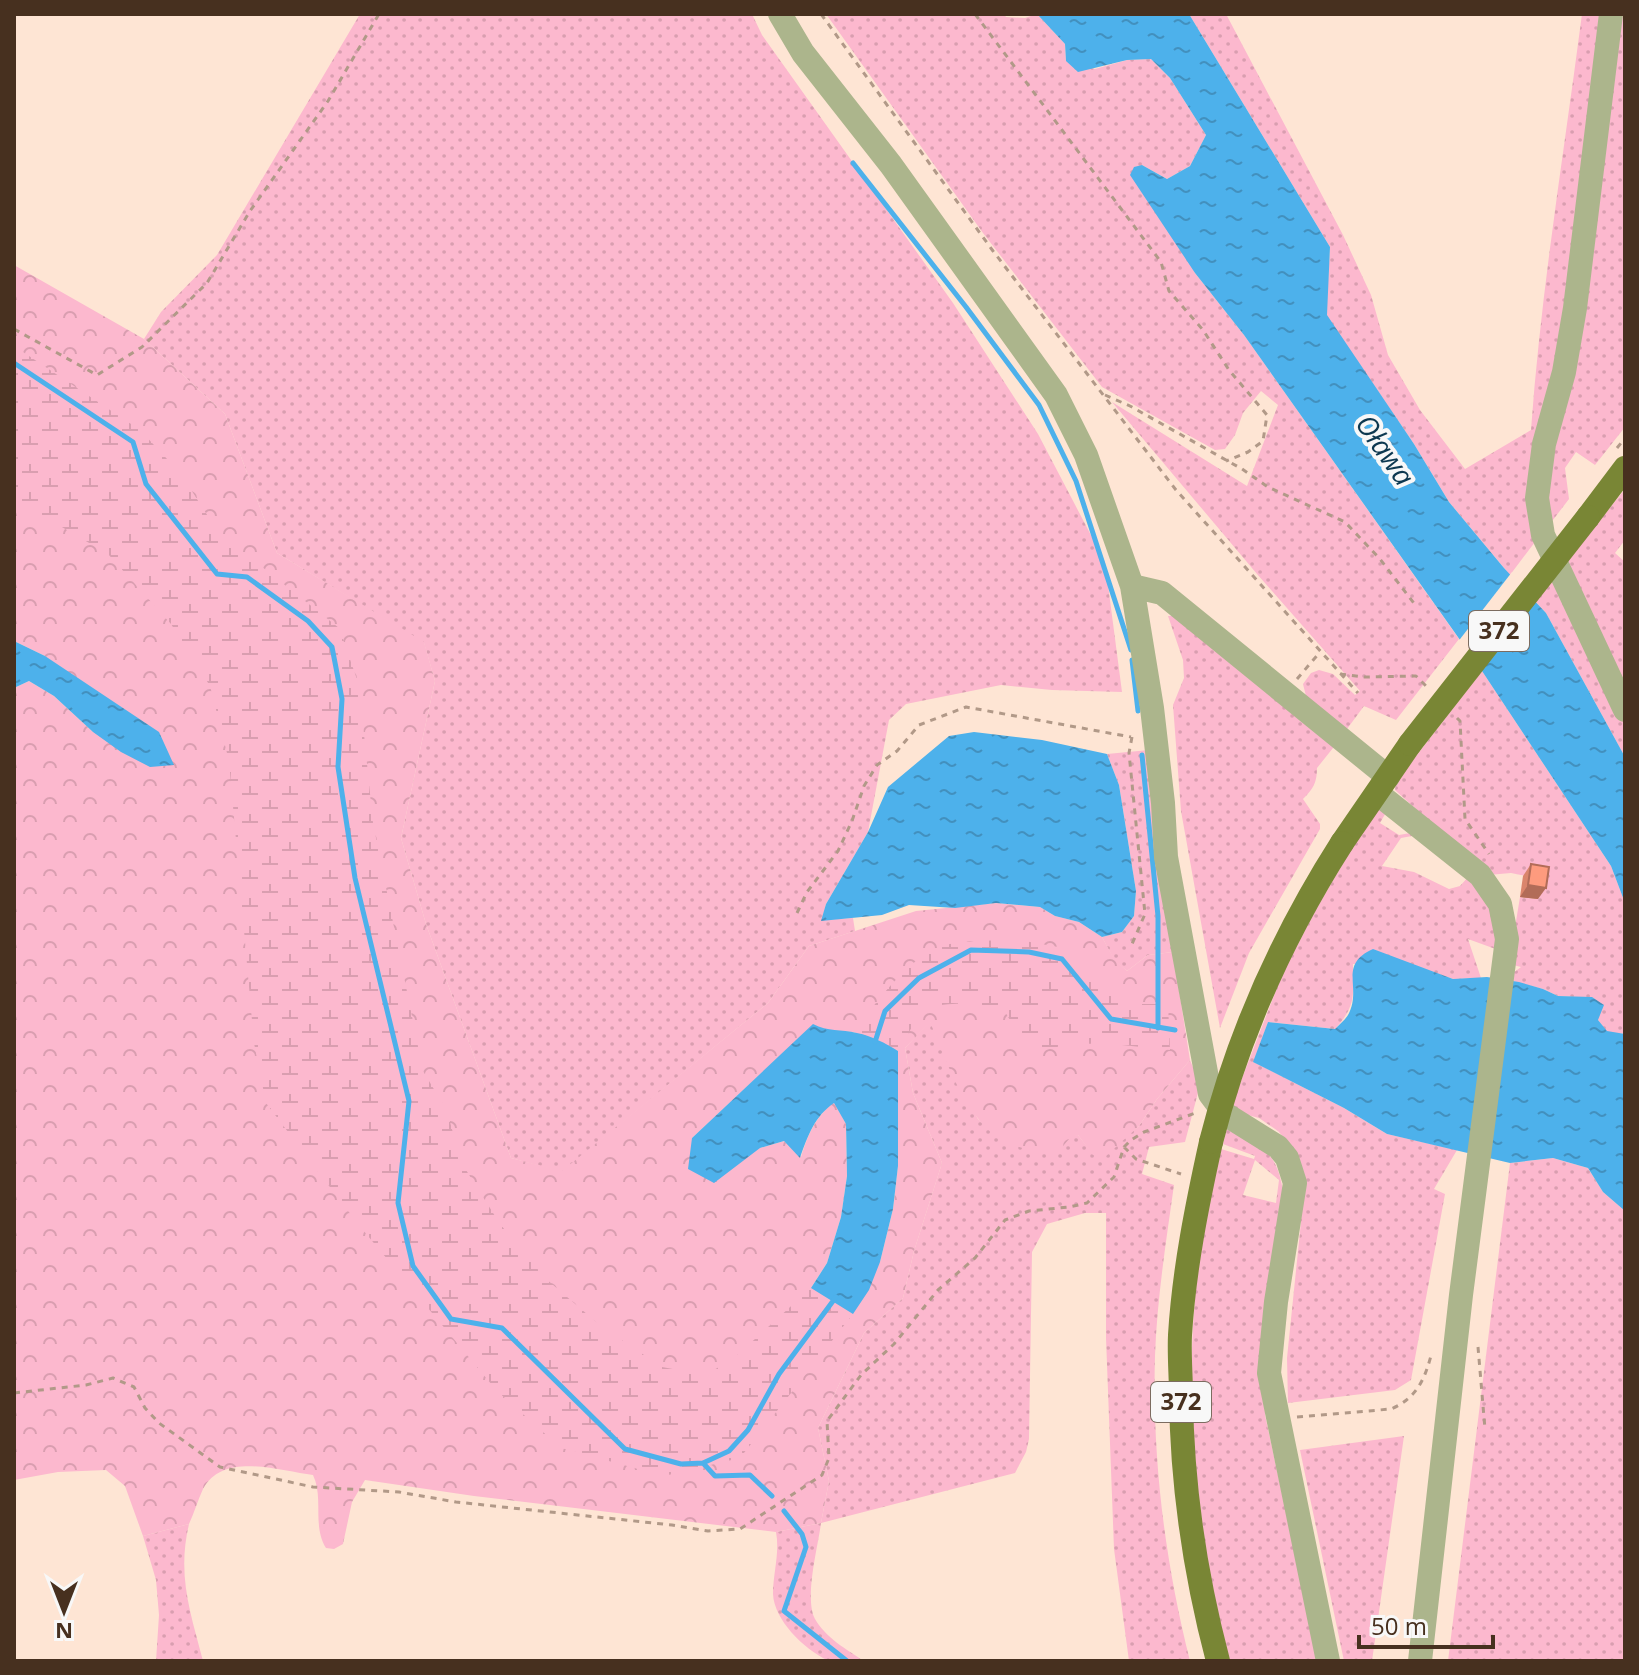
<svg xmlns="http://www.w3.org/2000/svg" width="1639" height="1675" viewBox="0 0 1639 1675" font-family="'Open Sans',sans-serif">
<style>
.grass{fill:url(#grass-dots);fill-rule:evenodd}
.forest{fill:url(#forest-crowns);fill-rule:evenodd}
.wetland{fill:url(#wetland-marsh)}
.water{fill:url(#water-ripples)}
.pier{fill:#fee5d4}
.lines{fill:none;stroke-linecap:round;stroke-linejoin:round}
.stream{stroke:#4db1eb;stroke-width:5}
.path{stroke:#b19988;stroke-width:3;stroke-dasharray:6 6;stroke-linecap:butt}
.minor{stroke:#acb58c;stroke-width:24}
.major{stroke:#798635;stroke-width:24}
.major-bridge{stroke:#798635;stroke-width:24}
.wall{fill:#da856c}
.shaded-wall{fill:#b26c58}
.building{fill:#fe9b7e;stroke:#b26c58;stroke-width:2}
.labels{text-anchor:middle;stroke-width:8;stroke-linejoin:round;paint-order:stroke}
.shield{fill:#f8f8f8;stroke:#7c6c60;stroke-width:2}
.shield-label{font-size:24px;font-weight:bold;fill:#47301f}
.water-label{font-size:28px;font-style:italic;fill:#0d3850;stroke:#f8f8f8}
</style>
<defs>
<pattern id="grass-dots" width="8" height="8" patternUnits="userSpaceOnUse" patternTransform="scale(2)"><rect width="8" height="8" fill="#fcb8ce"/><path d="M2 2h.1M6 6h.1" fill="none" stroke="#d99eb0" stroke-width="1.8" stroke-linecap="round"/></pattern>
<pattern id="forest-crowns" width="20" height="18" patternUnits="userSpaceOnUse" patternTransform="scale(2)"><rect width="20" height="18" fill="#fcb8ce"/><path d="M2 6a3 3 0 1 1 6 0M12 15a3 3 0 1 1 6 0" fill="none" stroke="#d99eb0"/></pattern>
<pattern id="wetland-marsh" width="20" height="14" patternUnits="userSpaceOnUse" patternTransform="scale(2)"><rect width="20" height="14" fill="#fcb8ce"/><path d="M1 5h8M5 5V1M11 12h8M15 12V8" fill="none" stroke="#d99eb0"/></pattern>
<pattern id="water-ripples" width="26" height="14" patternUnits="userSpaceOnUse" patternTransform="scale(2)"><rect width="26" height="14" fill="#4db1eb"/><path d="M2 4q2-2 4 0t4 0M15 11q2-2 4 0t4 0" fill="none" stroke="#4290be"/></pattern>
</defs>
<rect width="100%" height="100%" fill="#fee5d4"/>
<path class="grass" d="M 360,14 L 752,14 L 762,35 L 953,303 L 1038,434 L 1105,562 L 1122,692 L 1052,690 L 1001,685 L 906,704 L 889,720 L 868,832 L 826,904 L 822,920 L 853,918 L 855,931 L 809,946 L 768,1003 L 562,1172 L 511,1158 L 426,924 L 401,838 L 435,681 L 424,643 L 277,553 L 225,414 L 144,339 L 161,312 L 217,255 Z
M 826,14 L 1004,14 L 1006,17 L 1025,18 L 1037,14 L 1065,44 L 1066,61 L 1095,69 L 1127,60 L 1151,59 L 1170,78 L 1206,135 L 1190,166 L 1167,179 L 1142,165 L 1195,273 L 1244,335 L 1459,639 L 1396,720 L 1364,706 L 1347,729 L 1306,696 L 1303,684 L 1311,673 L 1319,670 L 1333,674 L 1355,695 L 1360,691 L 1257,574 L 1112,402 L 1247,486 L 1278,405 L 1261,391 L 1243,413 L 1235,435 L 1225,449 L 1215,450 L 1102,387 L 983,233 Z
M 1189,14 L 1226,14 L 1343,235 L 1371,295 L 1388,355 L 1420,410 L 1465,469 L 1531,430 C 1541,290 1564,153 1582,14 L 1625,14 L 1625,427 L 1595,465 L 1576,452 L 1565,468 L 1569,499 L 1546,529 L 1543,500 L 1548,450 L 1578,351 L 1593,235 L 1574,233 C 1567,271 1567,311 1561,350 C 1551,412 1518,474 1538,538 L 1510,575 L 1449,502 L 1414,444 L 1326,315 L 1330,247 Z
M 1625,489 L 1625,540 L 1615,553 L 1625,562 L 1625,757 L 1546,613 L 1535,601 Z
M 1168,616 L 1177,616 L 1337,743 L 1317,768 C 1317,783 1313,789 1303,799 L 1320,824 L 1320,829 L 1249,953 L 1220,1028 L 1181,811 L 1173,705 L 1184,678 L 1183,660 Z
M 1482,671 L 1611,866 L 1625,903 L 1625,1034 L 1607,1032 L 1598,1020 L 1593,998 L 1558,996 L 1543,989 L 1505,979 L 1521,967 L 1509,964 L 1520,897 L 1538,899 L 1540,879 L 1511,873 L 1488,875 L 1395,790 L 1396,782 Z
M 1149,750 L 1173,952 L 1148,955 L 1127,971 L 1114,960 L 1102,937 L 1122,932 L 1134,916 L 1136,891 L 1119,785 L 1107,754 Z
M 1375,809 L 1388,809 L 1380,823 L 1399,835 L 1416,832 L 1412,836 L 1401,838 L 1382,866 L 1414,872 L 1449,889 L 1460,886 L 1469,876 L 1487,895 L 1501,951 L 1468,939 L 1481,978 L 1453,979 L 1413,965 L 1353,964 C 1353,995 1357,1005 1335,1029 L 1268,1022 L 1254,1062 L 1344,1108 L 1387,1134 L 1457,1150 L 1434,1189 L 1445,1194 L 1411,1380 L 1395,1390 L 1288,1403 L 1287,1358 L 1301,1222 L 1293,1148 L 1278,1131 L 1259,1118 L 1233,1111 L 1234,1099 L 1282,975 L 1315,911 Z
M 930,1021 L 959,1086 L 978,1119 L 1005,1141 L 1078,1135 L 1093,1154 L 1117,1144 L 1139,1126 L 1157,1099 L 1190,1060 L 1200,1085 L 1185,1142 L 1149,1147 L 1142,1174 L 1174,1185 C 1166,1242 1157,1299 1155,1356 C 1152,1459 1165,1562 1190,1661 L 1129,1661 L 1114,1549 L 1106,1338 L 1106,1213 L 1085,1213 L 1047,1224 L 1032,1252 L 1029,1439 L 1026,1452 L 1015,1473 L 821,1523 C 818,1547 804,1598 815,1619 C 825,1637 847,1650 864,1661 C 853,1661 836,1664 827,1660 C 804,1649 774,1620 773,1594 C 773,1573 780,1553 776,1532 L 821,1523 L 829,1481 L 818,1428 L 864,1333 L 903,1298 L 914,1251 L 942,1163 L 913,1093 L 905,1048 Z
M 1227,1128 C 1262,1150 1276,1148 1283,1191 L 1265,1415 L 1318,1661 L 1229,1661 C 1193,1525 1181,1385 1201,1245 C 1206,1213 1214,1181 1221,1149 L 1254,1159 L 1255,1156 L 1223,1144 ZM 1255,1160 L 1279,1180 L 1276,1203 L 1243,1195 Z
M 1553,1158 L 1588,1168 L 1603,1192 L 1625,1211 L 1625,1661 L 1448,1661 L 1510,1163 Z
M 1404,1436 L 1372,1661 L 1344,1661 L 1300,1450 Z
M 189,1524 C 177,1575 190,1611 203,1661 L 156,1661 L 159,1615 L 156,1580 L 143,1536 Z"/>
<path class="forest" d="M 14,265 L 144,339 L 225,414 L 277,553 L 424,642 L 435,681 L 401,838 L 426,924 L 511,1158 L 562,1171 L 768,1003 L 809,946 L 916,911 L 996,903 L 1040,907 L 1055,916 L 1079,922 L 1102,937 L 1114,959 L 1127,971 L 1148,955 L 1173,952 L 1190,1060 L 1157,1099 L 1139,1126 L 1106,1156 L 1093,1155 L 1078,1135 L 1070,1138 L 1057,1153 C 1040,1151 1024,1150 1008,1143 C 965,1122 948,1063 930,1022 L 905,1048 L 913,1093 L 942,1163 L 914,1251 L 903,1298 L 864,1333 L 818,1428 L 829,1481 L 821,1523 L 776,1532 L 474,1496 L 365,1480 L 352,1502 L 343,1544 L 334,1549 L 326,1548 C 312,1526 324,1498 313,1475 C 280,1471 223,1451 203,1489 C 198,1500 194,1513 189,1524 L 143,1536 L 125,1486 L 106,1470 L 58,1472 L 14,1480 L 14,688 L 29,681 L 54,696 L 93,732 L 45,656 L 14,641 ZM 813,1025 L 827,1031 L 854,1032 L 898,1051 L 898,1166 L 893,1209 L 880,1262 L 811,1288 L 827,1263 L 841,1217 L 847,1176 L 846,1124 L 834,1102 C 815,1118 808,1134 801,1157 L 784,1141 L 760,1148 L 692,1138 Z"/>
<path class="wetland" d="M 14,346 L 140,430 L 181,474 L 218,532 L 339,628 L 359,685 L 373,823 L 423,1071 L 447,1111 L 461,1162 L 500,1224 L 545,1278 L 602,1327 L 662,1367 L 705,1375 L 733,1359 L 811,1288 L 853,1314 L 740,1458 L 664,1476 L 561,1448 L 497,1391 L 358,1224 L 266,1103 L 254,1043 L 229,761 L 210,686 L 171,624 L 108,554 L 14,499 Z
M 1019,940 L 1058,947 L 1112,988 L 1126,1004 L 1168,1004 L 1170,1050 C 1128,1046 1085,1038 1045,1050 L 1020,1037 L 1004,1010 C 973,1002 955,1002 923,1008 L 898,1051 L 875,1038 L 854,1032 C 875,1004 913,950 950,944 C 972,940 996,941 1019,940 Z"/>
<path class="water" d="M 1037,14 L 1189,14 L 1330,247 L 1327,315 L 1414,444 L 1449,502 L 1504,568 L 1546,613 L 1625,757 L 1625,903 L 1611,866 L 1482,671 L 1244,335 L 1195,273 L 1130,175 L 1134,167 L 1142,165 L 1167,179 L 1190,166 L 1206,135 L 1170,78 L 1151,59 L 1127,60 L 1078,72 L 1066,61 L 1065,44 Z
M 14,641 L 45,656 L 159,732 L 174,765 L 150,767 L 121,752 L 93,732 L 54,696 L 29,681 L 14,688 Z
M 974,732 L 1042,740 L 1107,754 L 1119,785 L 1136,891 L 1134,916 L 1122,932 L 1102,937 L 1079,922 L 1055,916 L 1040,907 L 996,903 L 955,908 L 909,905 L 882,915 L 821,921 L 826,904 L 868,832 L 888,787 L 949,736 Z
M 1373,949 L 1453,979 L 1487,977 L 1519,982 L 1543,989 L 1558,996 L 1592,997 L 1604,1005 L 1598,1020 L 1607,1031 L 1625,1034 L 1625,1211 L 1603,1192 L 1588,1168 L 1553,1158 L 1510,1163 L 1387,1134 L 1344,1108 L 1253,1062 L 1268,1022 L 1335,1029 C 1339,1025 1345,1020 1348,1015 C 1363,988 1337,965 1373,949 Z
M 813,1024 C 828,1032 841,1029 857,1033 C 872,1036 885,1043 898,1051 L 898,1166 L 893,1209 L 880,1262 L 869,1290 L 853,1314 L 811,1288 L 827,1263 L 841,1217 L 847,1176 L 846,1124 L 834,1103 C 815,1116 808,1135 800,1158 L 784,1141 L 760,1148 L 714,1183 L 688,1169 L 692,1138 Z"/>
<path class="pier" d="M 1512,572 L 1537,598 L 1479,674 L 1457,643 Z"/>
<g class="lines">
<path class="stream" d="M 853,163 L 966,307 L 1039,405 L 1076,481 L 1131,650
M 14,363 L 133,442 L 146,484 L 217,574 L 247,577 L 308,621 L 332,647 L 342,699 L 338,767 L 355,878 L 409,1101 L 398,1203 L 413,1266 L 451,1319 L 502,1328 L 625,1449 L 681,1464 L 703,1463 L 729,1451 L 748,1430 L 779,1374 L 836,1297
M 1132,660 L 1138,711
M 1142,755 L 1158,916 L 1158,1028
M 875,1042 L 885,1011 L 919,978 L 971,950 L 1029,952 L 1062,959 L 1111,1019 L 1175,1030
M 703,1463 L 715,1476 L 750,1475 L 772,1496
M 784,1511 L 802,1534 L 806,1547 L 784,1611 L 847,1661"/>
<path class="path" d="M 821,14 L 993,251 L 1176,490 L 1358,693
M 975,14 L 1161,262 L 1169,291 L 1203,330 L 1229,370 L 1267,415 L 1263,441 L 1248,452 L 1226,461
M 14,329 L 97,375 L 142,347 L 207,283 L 250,211 L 328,101 L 379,14
M 1105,395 L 1130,406 L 1242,469 L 1268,487 L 1345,522 L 1380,559 L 1416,606
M 1617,448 L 1625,438
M 1340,674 L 1364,677 L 1416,676 L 1427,687
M 1297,679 L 1320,652
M 1457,718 L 1460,721 L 1465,819 L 1489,854
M 1132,737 L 1129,753 L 1145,914 L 1132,944
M 797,913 L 807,892 L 838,851 L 852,821 L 864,786 L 877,765 L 897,751 L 919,725 L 966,707 L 1131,737
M 1124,1147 L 1136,1159 L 1181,1174
M 1478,1347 L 1485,1429
M 14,1393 L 86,1385 L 113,1378 L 134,1387 L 145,1408 L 159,1423 L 220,1467 L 313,1487 L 399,1492 L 456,1502 L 672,1525 L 708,1531 L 740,1529 L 822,1475 L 829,1458 L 827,1421 L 861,1375 L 894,1344 L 938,1290 L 975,1258 L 1005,1220 L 1029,1211 L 1069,1207 L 1087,1203 L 1114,1177 L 1124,1147 L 1131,1140 L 1144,1132 L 1198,1112
M 1297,1417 L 1391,1409 C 1417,1398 1425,1379 1432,1352"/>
<path class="minor" d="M 780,14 L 803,53 L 891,165 L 1056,395 L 1086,455 L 1132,586 L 1152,708 L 1163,803 L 1166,857 L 1210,1094 L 1225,1114 L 1278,1147 L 1287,1158 L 1295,1183 L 1276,1302 L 1269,1373 L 1328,1661
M 1611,14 L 1575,308 L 1564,372 L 1544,444 L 1537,498 L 1543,535 L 1625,710
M 1132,586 L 1162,593 L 1388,777
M 1377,793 L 1480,875 L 1500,904 L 1507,939 L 1461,1295 L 1420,1661"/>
<path class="major" d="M 1588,517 L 1625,468
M 1342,843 L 1410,744
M 1211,1142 C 1197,1205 1184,1270 1180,1335 C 1179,1355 1181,1376 1181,1396 C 1182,1486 1195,1574 1218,1661"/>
<path class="major-bridge" d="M 1410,744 L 1588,517
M 1211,1142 C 1238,1035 1282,937 1342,843"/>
</g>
<path class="wall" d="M 1531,864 L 1538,899 L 1520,897 L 1523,876 Z"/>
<path class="shaded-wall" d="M 1528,885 L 1546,888 L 1538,899 L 1520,897 Z"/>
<path class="building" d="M 1531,864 L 1549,867 L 1546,888 L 1528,885 Z"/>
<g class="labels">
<g class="shield">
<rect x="1469" y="611" width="60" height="40" rx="6"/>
<rect x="1151" y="1382" width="60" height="40" rx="6"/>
</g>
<g class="shield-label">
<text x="1499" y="639">372</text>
<text x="1181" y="1410">372</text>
</g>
<g class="water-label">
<text transform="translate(1385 450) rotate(55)" y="10">Oława</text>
</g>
</g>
<rect width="1639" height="1675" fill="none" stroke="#47301f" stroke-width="32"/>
<g transform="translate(64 1611) rotate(180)" stroke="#f8f8f8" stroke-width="6" paint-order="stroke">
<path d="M0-6L14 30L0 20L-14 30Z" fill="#47301f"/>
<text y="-12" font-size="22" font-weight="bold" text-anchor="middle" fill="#47301f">N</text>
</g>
<path d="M1359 1635v12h134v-12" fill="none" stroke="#47301f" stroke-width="4"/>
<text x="1371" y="1635" font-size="24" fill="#47301f" stroke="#f8f8f8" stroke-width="6" paint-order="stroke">50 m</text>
</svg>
